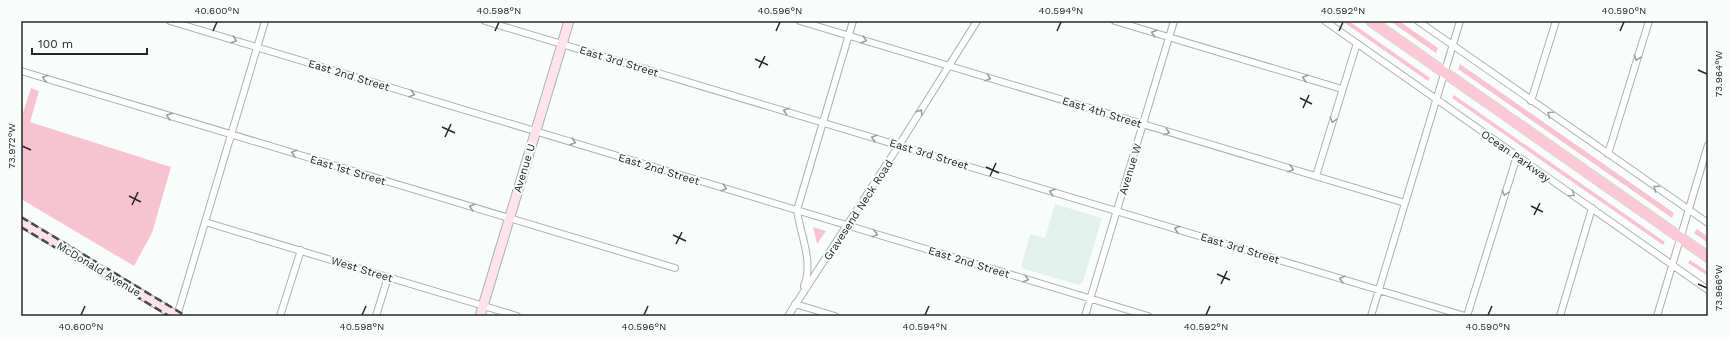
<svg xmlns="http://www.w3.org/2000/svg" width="1729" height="337" viewBox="0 0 1729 337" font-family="'Work Sans',sans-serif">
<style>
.built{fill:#e3f1ed}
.green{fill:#f8c3d0}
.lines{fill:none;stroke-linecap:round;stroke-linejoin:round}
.minor-casing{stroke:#adb2b1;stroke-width:8}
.secondary-casing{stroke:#adb2b1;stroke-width:11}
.primary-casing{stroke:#d8d8d8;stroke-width:12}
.minor{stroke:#fff;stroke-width:6}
.secondary{stroke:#fee3ea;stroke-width:9}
.primary{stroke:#fdc8d6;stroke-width:10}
.rail{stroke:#494b4a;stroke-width:2.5;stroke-dasharray:8 4;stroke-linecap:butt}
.oneway{stroke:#9d9e9e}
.ticks{fill:none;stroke:#262827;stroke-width:1.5}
.labels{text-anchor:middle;stroke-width:4;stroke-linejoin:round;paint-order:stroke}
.street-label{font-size:11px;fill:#262827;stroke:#f8fdfb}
.neatline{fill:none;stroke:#262827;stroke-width:1.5}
.ticks-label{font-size:10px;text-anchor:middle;fill:#262827}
</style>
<rect width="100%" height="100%" fill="#f8fdfb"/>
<path class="built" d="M 1055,204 L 1102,218 L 1083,282 L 1079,285 L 1021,268 L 1030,234 L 1045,238 Z"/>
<path class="green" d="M 1342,21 L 1349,21 L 1430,78 L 1428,81 Z
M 1390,21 L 1399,21 L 1438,48 L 1436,53 Z
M 1460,64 L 1674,213 L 1672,218 L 1458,69 Z
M 31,88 L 39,91 L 30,122 L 171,167 L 152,233 L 134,266 L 21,199 L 21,119 Z
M 1454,95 L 1665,242 L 1663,245 L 1452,98 Z
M 813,227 L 826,231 L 817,244 Z
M 1697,229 L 1708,237 L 1708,243 L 1694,233 Z
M 1690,260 L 1708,272 L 1708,276 L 1688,263 Z"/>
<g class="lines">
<defs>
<path id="minor" d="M 170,21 L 1148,316
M 485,21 L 1465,316
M 800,21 L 1405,203
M 1115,21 L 1342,89
M 1325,21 L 1708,290
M 1418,21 L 1708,223
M 21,71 L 675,268
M 1531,101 L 1556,21
M 1608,154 L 1649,21
M 1316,176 L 1357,43
M 205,222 L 517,316
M 804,286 C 814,261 800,235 797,210 L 853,21
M 795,304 L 835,316
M 177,316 L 265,21
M 280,316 L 301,250
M 376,316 L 388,277
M 788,316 L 903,139 L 977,21
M 1085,316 L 1174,21
M 1371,316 L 1460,21
M 1467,316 L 1517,156
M 1560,316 L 1592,208
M 1657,316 L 1708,145"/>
<path id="secondary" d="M 21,222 L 177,316
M 480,316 L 569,21"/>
<path id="primary" d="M 1371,21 L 1708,257"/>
</defs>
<use href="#minor" class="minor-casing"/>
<use href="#secondary" class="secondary-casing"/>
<use href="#primary" class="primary-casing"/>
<use href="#minor" class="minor"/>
<use href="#secondary" class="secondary"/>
<use href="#primary" class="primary"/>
<path class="rail" d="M 21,217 L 186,316
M 21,227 L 169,316"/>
</g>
<defs><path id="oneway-chevron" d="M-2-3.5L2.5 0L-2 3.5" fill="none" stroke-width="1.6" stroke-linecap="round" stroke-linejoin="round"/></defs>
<g class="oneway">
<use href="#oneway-chevron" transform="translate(1154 33) rotate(-163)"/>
<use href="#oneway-chevron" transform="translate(234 40) rotate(17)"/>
<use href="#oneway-chevron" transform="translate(864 40) rotate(17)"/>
<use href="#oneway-chevron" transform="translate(1637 58) rotate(107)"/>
<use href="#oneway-chevron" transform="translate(45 78) rotate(-163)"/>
<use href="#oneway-chevron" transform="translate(988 78) rotate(17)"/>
<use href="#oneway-chevron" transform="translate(1305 78) rotate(-163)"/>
<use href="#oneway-chevron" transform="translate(412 94) rotate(17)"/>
<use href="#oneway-chevron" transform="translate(786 111) rotate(-163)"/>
<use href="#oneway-chevron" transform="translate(920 112) rotate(-58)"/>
<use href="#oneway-chevron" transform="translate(1550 114) rotate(-145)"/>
<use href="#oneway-chevron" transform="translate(169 116) rotate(-163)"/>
<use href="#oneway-chevron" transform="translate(1333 120) rotate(107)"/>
<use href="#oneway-chevron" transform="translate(1167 132) rotate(17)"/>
<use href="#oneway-chevron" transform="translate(874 138) rotate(-163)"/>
<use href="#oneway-chevron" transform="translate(573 142) rotate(17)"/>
<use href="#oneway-chevron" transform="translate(294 153) rotate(-163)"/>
<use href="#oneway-chevron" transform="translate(1291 169) rotate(17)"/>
<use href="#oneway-chevron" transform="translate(724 188) rotate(17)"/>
<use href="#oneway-chevron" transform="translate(1656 188) rotate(-146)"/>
<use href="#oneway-chevron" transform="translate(1052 192) rotate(-163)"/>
<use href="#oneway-chevron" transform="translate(1505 193) rotate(107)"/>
<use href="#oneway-chevron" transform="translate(1572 194) rotate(35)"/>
<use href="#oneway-chevron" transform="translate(472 207) rotate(-163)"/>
<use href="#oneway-chevron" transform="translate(1177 229) rotate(-163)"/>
<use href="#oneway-chevron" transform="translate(875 234) rotate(17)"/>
<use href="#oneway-chevron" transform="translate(1026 279) rotate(17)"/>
<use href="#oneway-chevron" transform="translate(1342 279) rotate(-163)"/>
</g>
<path class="ticks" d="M 213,31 L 217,22M 495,31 L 499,22M 776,31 L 780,22M 1057,31 L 1061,22M 1339,31 L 1343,22M 1620,31 L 1624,22M 755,59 L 768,65M 759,68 L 765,56M 1698,70 L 1707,74M 1300,98 L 1312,104M 1303,108 L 1309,95M 442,127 L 455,133M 445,137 L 451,124M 22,146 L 31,150M 986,167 L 999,173M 990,176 L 996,163M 129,196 L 141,202M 132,205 L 138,192M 1531,206 L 1543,212M 1534,215 L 1540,203M 673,235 L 686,241M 676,244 L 682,232M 1217,274 L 1230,280M 1221,284 L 1227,271M 1698,284 L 1707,288M 81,315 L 85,306M 362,315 L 366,306M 644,315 L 648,306M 925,315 L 929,306M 1206,315 L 1210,306M 1488,315 L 1492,306"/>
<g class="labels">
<g class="street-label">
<text transform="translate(619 61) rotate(17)" y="4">East 3rd Street</text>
<text transform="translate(349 75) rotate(17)" y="4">East 2nd Street</text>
<text transform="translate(1102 112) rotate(17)" y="4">East 4th Street</text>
<text transform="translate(929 154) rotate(17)" y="4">East 3rd Street</text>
<text transform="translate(1516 156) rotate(35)" y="4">Ocean Parkway</text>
<text transform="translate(524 168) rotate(-73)" y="4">Avenue U</text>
<text transform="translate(659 169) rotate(17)" y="4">East 2nd Street</text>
<text transform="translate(1130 169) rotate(-73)" y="4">Avenue W</text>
<text transform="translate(348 170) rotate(17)" y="4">East 1st Street</text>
<text transform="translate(858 210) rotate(-57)" y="4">Gravesend Neck Road</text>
<text transform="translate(1240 248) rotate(17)" y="4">East 3rd Street</text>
<text transform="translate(969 262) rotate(17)" y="4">East 2nd Street</text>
<text transform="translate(99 269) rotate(31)" y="4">McDonald Avenue</text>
<text transform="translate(362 269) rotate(17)" y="4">West Street</text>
</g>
</g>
<rect width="1729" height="337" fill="none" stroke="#f8fdfb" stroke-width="44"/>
<path d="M32 48v6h115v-6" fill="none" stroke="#262827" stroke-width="2"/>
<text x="38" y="48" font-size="12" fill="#262827" stroke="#f8fdfb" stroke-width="3" paint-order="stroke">100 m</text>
<rect x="22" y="22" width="1685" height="293" class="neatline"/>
<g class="ticks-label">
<text x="217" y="14">40.600°N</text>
<text x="499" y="14">40.598°N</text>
<text x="780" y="14">40.596°N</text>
<text x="1061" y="14">40.594°N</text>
<text x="1343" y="14">40.592°N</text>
<text x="1624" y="14">40.590°N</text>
<text transform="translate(1718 74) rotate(-90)" y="4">73.964°W</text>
<text transform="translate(11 146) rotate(-90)" y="4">73.972°W</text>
<text transform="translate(1718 288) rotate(-90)" y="4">73.966°W</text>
<text x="81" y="330">40.600°N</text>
<text x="362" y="330">40.598°N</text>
<text x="644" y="330">40.596°N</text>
<text x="925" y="330">40.594°N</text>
<text x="1206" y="330">40.592°N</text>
<text x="1488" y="330">40.590°N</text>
</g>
</svg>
